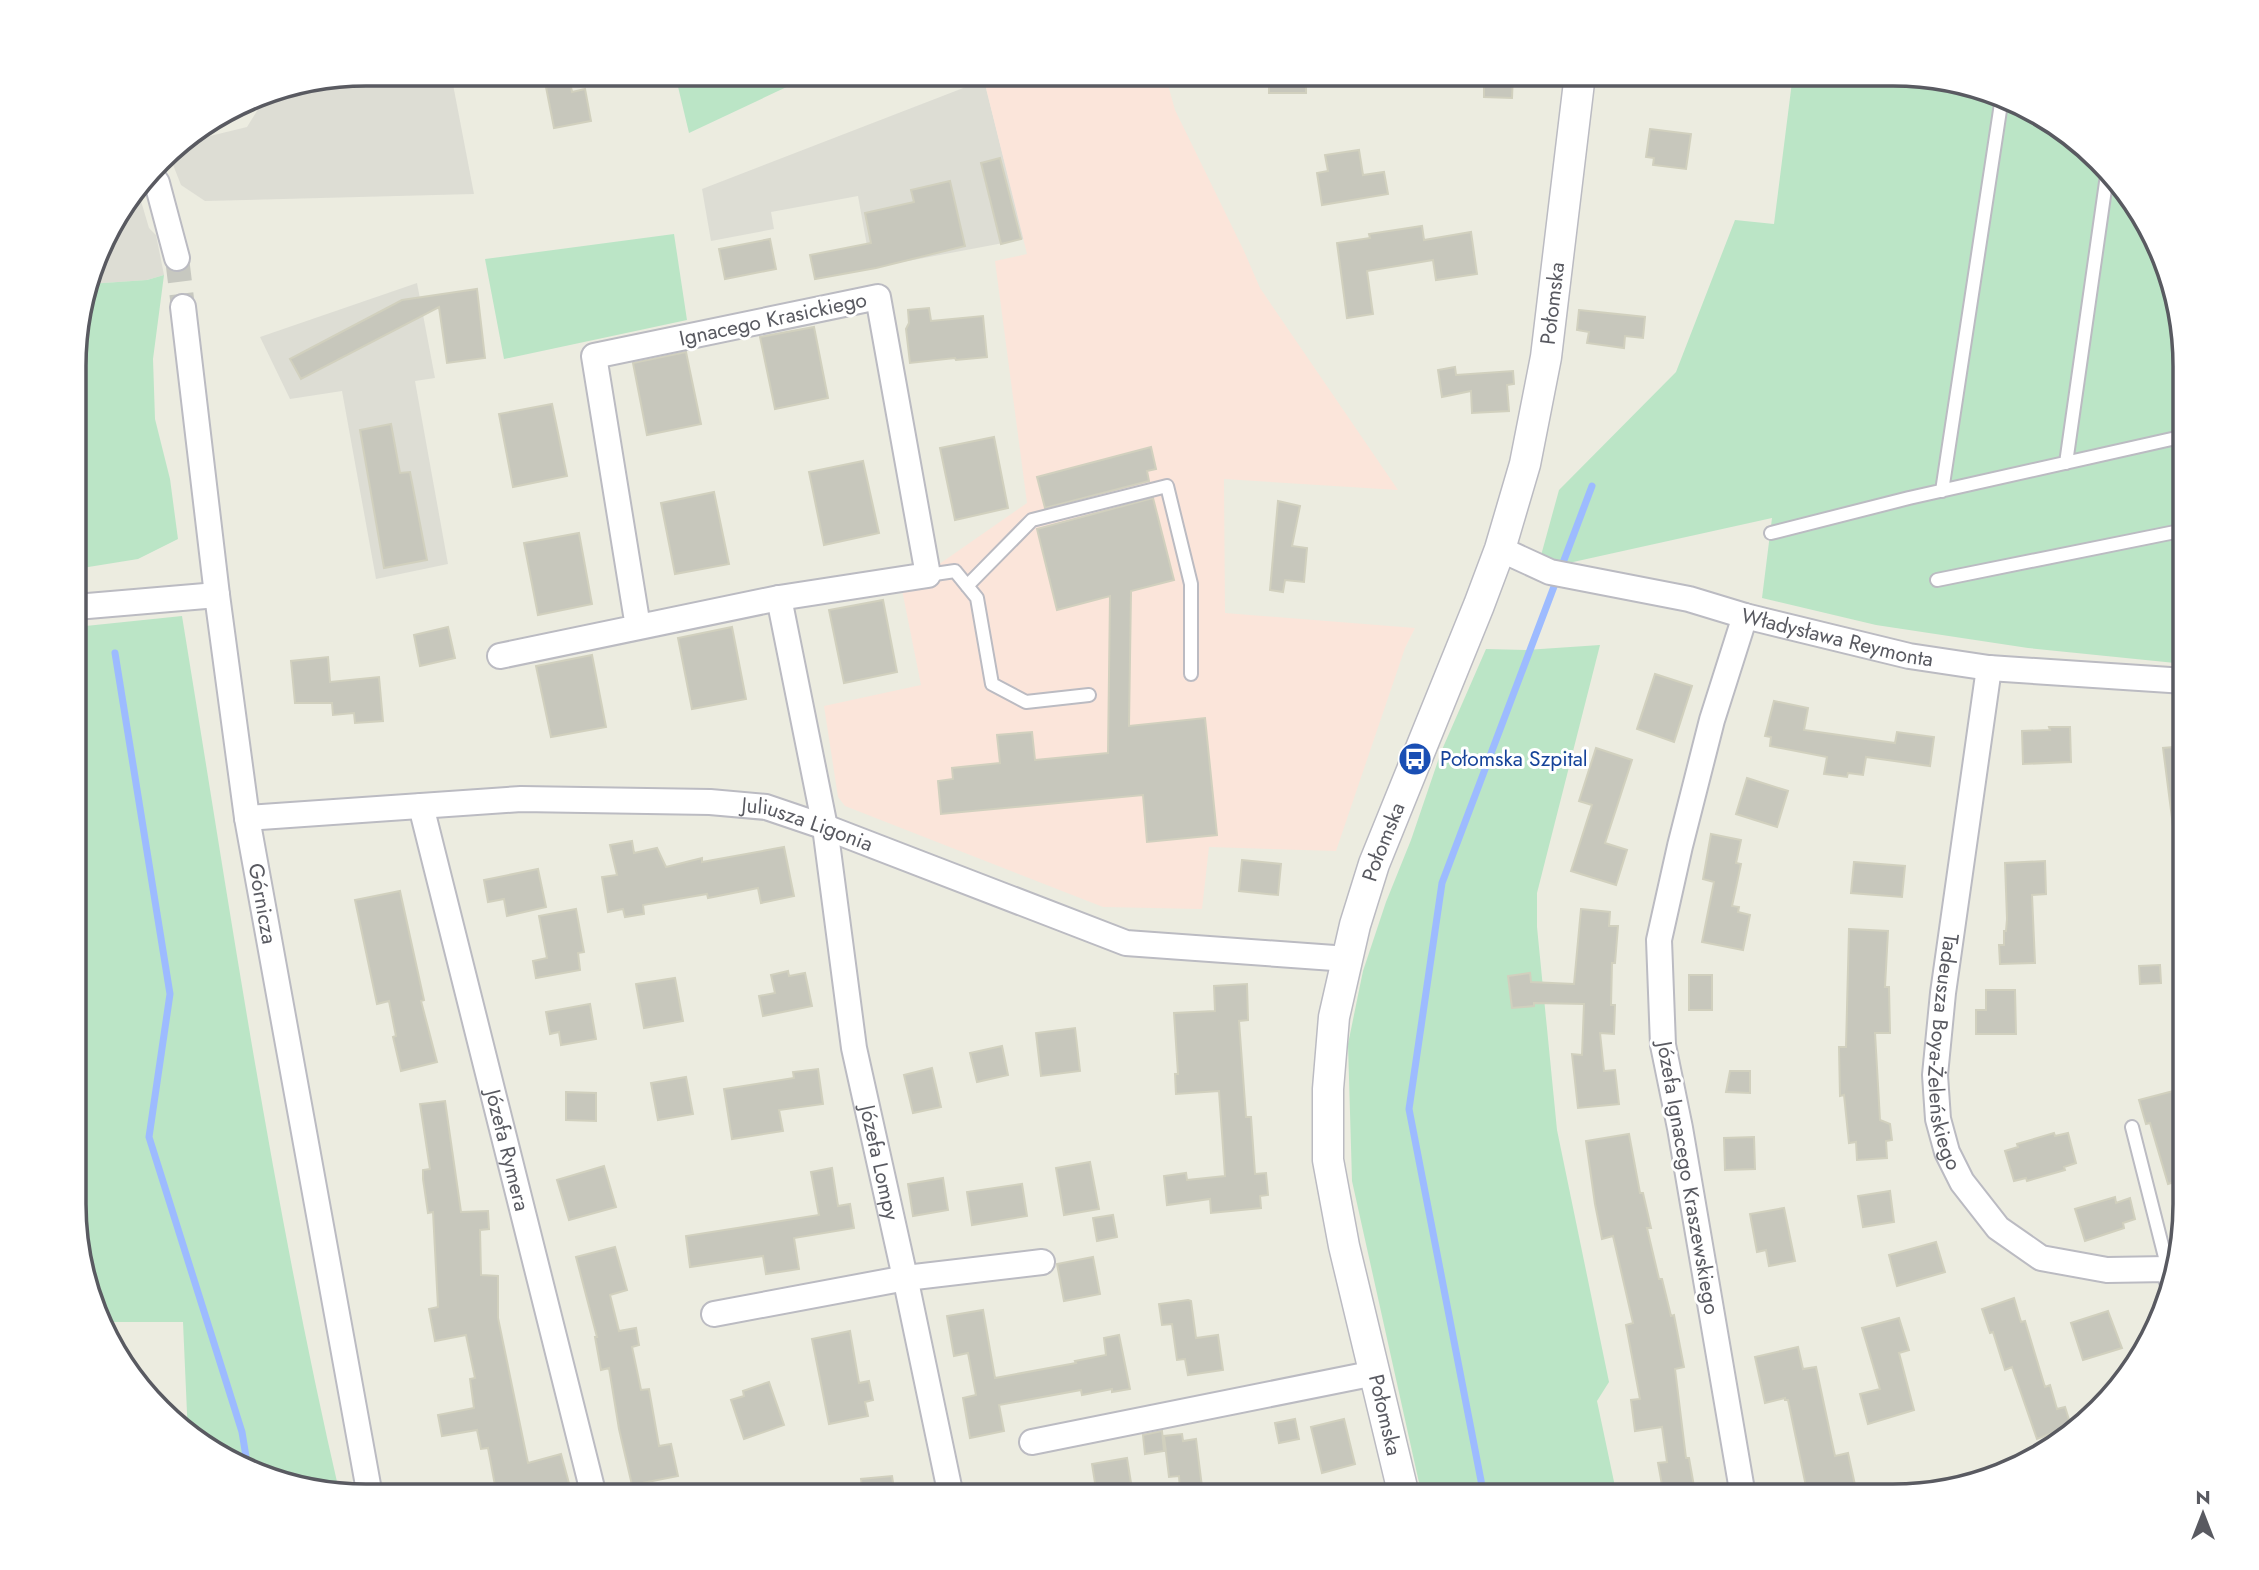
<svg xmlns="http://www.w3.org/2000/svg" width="2259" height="1570" viewBox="0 0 2259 1570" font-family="Jost,sans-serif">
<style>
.industrial{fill:#ddddd4}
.medical{fill:#fbe5da}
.green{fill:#bbe5c6}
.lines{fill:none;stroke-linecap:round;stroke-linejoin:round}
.stream{stroke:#9dbbff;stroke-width:7}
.building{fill:#c7c7bc;stroke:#d1d0be;stroke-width:2}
.minor-tunnel{stroke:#c7c8c0;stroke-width:24;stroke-dasharray:24 12;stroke-linecap:butt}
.service-casing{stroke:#bbbbc2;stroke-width:16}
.minor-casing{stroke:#bbbbc2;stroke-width:28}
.tertiary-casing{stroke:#bbbbc2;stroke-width:33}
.service{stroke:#fff;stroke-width:12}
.minor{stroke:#fff;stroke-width:24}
.tertiary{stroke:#fff;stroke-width:30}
.labels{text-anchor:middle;stroke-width:6;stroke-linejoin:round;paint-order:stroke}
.street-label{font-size:21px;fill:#595a61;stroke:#fff}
.transit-label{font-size:21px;fill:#164399;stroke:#fff;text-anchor:start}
.rim{fill:none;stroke:#595a61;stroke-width:3.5}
</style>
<rect width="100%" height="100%" fill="#ecece0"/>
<path class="industrial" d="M 365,74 L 451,74 L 474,194 L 205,201 L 181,185 L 168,152 L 177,144 L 247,127 L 268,93 Z
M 984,80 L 1024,239 L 871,268 L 858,196 L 771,212 L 774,229 L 711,241 L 702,189 Z
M 138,191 L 149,228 L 156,235 L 164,275 L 147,280 L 89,284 L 104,236 Z
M 417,283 L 435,378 L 415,381 L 448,564 L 376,579 L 342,391 L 290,399 L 260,337 Z"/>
<path class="medical" d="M 1002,74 L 1165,74 L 1175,110 L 1244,251 L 1260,288 L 1398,490 L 1224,479 L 1225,613 L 1415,628 L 1405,648 L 1336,851 L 1209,847 L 1202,909 L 1103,907 L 845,806 L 838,797 L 824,706 L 921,685 L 902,590 L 1027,503 L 995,261 L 1027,254 L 984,80 Z"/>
<path class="green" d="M 675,74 L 805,74 L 793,84 L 689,133 Z
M 1793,74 L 1912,74 L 1988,89 L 2071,134 L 2147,220 L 2185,347 L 2185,664 L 2028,648 L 1876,625 L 1762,598 L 1772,518 L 1537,570 L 1559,490 L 1676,372 L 1735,220 L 1774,224 Z
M 674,234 L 687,320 L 504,359 L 485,259 Z
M 164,275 L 153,359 L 155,419 L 170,479 L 178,539 L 138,559 L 76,569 L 76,328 L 89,284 L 147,280 Z
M 182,616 C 230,909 273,1205 340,1495 L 271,1481 L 188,1436 L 183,1322 L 103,1322 L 76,1242 L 76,627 Z
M 1600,645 L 1537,893 L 1537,927 L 1557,1130 L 1609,1382 L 1597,1401 L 1617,1496 L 1422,1496 L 1352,1181 L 1348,1044 L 1363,971 L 1386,902 L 1411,840 L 1441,752 L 1486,649 L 1526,650 Z"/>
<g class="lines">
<path class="stream" d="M 115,653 L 170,994 L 149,1137 L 242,1432 L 248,1469
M 1484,1496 L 1409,1109 L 1442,883 L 1592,486"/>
</g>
<path class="building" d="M 1269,74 L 1306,74 L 1306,93 L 1269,93 Z
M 1484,74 L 1513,74 L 1512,98 L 1484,97 Z
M 570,82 L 572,92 L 585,89 L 591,121 L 554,128 L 546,87 Z
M 1650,129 L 1691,134 L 1686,169 L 1653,165 L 1654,158 L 1646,157 Z
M 1359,150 L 1363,175 L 1384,172 L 1388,194 L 1322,205 L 1317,173 L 1328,171 L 1325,155 Z
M 1000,158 L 1021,239 L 1001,244 L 981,163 Z
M 950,181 L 965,246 L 876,268 L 815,279 L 810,255 L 871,243 L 865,213 L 914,202 L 911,190 Z
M 1422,226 L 1424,240 L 1471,232 L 1477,274 L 1436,280 L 1433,260 L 1367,271 L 1373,314 L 1347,318 L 1337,243 L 1370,238 L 1369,234 Z
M 770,239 L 776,269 L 725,279 L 719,249 Z
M 477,289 L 485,358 L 447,363 L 439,307 L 301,379 L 290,359 L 402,300 Z
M 929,308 L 931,321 L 983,316 L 987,357 L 956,360 L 955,358 L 910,363 L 906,329 L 909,323 L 908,310 Z
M 1579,310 L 1645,317 L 1643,338 L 1625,336 L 1624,348 L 1587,343 L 1589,332 L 1577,330 Z
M 814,327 L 828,398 L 775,409 L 760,337 Z
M 686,352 L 701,424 L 647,435 L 633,363 Z
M 1455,367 L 1456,375 L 1513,371 L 1514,384 L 1507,385 L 1509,411 L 1472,413 L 1471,391 L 1442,397 L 1438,370 Z
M 552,404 L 567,476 L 513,487 L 499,414 Z
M 391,424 L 400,473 L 410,472 L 427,560 L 384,568 L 360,430 Z
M 994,437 L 1008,508 L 955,520 L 940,448 Z
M 1151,447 L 1156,469 L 1147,471 L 1149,481 L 1045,508 L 1037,477 Z
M 863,461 L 879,533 L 824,545 L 809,472 Z
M 714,492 L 729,564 L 675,574 L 661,503 Z
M 1153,498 L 1174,580 L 1131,591 L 1129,726 L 1205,718 L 1217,835 L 1147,842 L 1143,795 L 941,814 L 938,781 L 953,779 L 952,768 L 1000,763 L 997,735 L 1032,732 L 1035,760 L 1108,753 L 1110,596 L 1057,610 L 1037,529 Z
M 1278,501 L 1300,506 L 1292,546 L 1307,548 L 1304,582 L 1285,580 L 1283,592 L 1270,590 Z
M 579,533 L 592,604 L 538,615 L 524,543 Z
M 883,600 L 897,672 L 844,683 L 829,610 Z
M 448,627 L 455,658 L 420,666 L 414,635 Z
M 732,627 L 746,699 L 692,709 L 678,638 Z
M 592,655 L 606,727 L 551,737 L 536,666 Z
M 328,657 L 330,682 L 379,677 L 383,721 L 355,723 L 354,713 L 333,715 L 332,703 L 295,703 L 291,661 Z
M 1655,674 L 1692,686 L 1674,742 L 1637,729 Z
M 1774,701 L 1808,708 L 1804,730 L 1895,743 L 1897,732 L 1934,737 L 1930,766 L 1866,757 L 1863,775 L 1848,773 L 1847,777 L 1824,774 L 1827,757 L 1770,746 L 1771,737 L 1765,736 Z
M 2049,727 L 2070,727 L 2071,762 L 2023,764 L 2022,731 L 2050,730 Z
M 2185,746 L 2185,825 L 2173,826 L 2163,748 Z
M 1596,748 L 1632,760 L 1605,843 L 1627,850 L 1616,885 L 1571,871 L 1592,805 L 1579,801 Z
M 1747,778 L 1788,791 L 1777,827 L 1736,814 Z
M 1711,834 L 1741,840 L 1736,863 L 1741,864 L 1732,906 L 1739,907 L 1738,912 L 1750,915 L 1743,950 L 1702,942 L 1714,882 L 1703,879 Z
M 632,841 L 634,853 L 657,848 L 666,867 L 702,858 L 702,862 L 784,847 L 794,896 L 761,903 L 758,888 L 708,898 L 707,894 L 643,905 L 644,914 L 625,917 L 623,909 L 608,912 L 602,877 L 617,875 L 610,845 Z
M 1242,860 L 1281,864 L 1278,895 L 1239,891 Z
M 2045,861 L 2046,894 L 2032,895 L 2035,963 L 2000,964 L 1999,945 L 2004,945 L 2004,931 L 2006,931 L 2007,919 L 2005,863 Z
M 1854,862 L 1905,866 L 1902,897 L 1851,893 Z
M 538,869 L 546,907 L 507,916 L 504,899 L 488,902 L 484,880 Z
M 400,891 L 424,1000 L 421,1001 L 437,1062 L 401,1071 L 393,1037 L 396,1036 L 389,1001 L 377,1004 L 355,900 Z
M 576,909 L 584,952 L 578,953 L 580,970 L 536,978 L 533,961 L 547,958 L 539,916 Z
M 1581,909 L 1610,912 L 1609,926 L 1618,926 L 1615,963 L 1612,963 L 1611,1005 L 1615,1005 L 1614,1034 L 1600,1033 L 1604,1071 L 1615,1070 L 1619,1104 L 1578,1108 L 1572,1054 L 1582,1055 L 1584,1004 L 1534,1003 L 1534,1006 L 1512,1008 L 1508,976 L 1530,973 L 1531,982 L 1574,984 Z
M 1849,929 L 1888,931 L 1885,987 L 1889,987 L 1890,1033 L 1875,1033 L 1880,1120 L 1890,1124 L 1892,1140 L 1886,1141 L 1887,1158 L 1857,1160 L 1856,1142 L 1849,1143 L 1844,1095 L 1840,1096 L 1839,1047 L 1846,1047 Z
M 2160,965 L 2161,983 L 2140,984 L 2139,966 Z
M 788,971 L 789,976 L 805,973 L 812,1006 L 763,1016 L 759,996 L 775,993 L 771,975 Z
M 1689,975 L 1712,975 L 1712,1010 L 1689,1010 Z
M 675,978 L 683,1021 L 644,1028 L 636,984 Z
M 1247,984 L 1248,1020 L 1239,1021 L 1246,1117 L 1251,1117 L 1255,1174 L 1266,1173 L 1268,1195 L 1260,1196 L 1261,1208 L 1211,1213 L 1210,1199 L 1167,1205 L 1164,1176 L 1186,1173 L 1187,1180 L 1225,1176 L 1219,1091 L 1176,1094 L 1175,1074 L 1178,1074 L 1174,1013 L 1215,1011 L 1214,986 Z
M 1986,990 L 2015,990 L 2016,1034 L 1976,1034 L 1976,1010 L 1986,1010 Z
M 590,1004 L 596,1039 L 561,1045 L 559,1032 L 550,1034 L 546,1012 Z
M 1075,1028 L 1080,1071 L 1041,1076 L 1036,1033 Z
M 1002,1046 L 1008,1075 L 977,1082 L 970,1053 Z
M 932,1068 L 941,1107 L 913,1113 L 904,1075 Z
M 818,1069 L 823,1104 L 779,1110 L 783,1131 L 732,1139 L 724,1089 L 794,1078 L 793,1072 Z
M 1730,1071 L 1750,1071 L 1750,1093 L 1726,1092 Z
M 686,1077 L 693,1114 L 658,1120 L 651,1083 Z
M 2181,1089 L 2185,1104 L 2185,1179 L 2168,1184 L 2150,1123 L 2146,1124 L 2139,1100 Z
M 566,1092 L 596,1093 L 596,1121 L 566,1120 Z
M 445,1101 L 461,1212 L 488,1211 L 489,1229 L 480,1230 L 481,1275 L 498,1276 L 498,1318 L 528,1463 L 561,1454 L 570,1487 L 528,1496 L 497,1496 L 488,1448 L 481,1449 L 477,1430 L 442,1436 L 438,1415 L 474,1408 L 470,1379 L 475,1378 L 466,1335 L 435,1341 L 429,1309 L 438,1307 L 433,1212 L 428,1213 L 423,1179 L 423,1170 L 430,1169 L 420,1104 Z
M 2054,1133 L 2055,1136 L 2068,1133 L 2076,1163 L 2064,1167 L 2065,1170 L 2027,1181 L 2026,1178 L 2014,1181 L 2005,1151 L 2018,1147 L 2017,1144 Z
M 1629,1134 L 1640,1193 L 1643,1193 L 1651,1228 L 1647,1228 L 1659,1279 L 1662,1279 L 1671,1316 L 1674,1315 L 1684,1367 L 1675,1369 L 1686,1458 L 1689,1458 L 1695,1492 L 1670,1496 L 1664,1496 L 1658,1463 L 1667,1462 L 1662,1427 L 1635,1431 L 1631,1400 L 1640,1399 L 1626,1325 L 1633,1323 L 1613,1236 L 1602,1239 L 1595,1204 L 1586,1141 Z
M 1754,1137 L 1755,1169 L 1725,1170 L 1724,1138 Z
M 1090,1162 L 1099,1209 L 1064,1215 L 1056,1168 Z
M 604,1166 L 616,1207 L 569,1220 L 557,1180 Z
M 832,1168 L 838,1206 L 850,1204 L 854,1228 L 794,1238 L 799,1269 L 766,1274 L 763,1256 L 690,1267 L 686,1236 L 819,1215 L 811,1172 Z
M 943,1178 L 948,1210 L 913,1216 L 908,1184 Z
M 1022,1184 L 1027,1216 L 972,1225 L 967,1192 Z
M 1890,1191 L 1894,1222 L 1863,1227 L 1858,1196 Z
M 2115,1197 L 2116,1203 L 2130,1198 L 2135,1219 L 2123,1223 L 2124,1228 L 2085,1241 L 2075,1209 Z
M 1784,1208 L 1795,1261 L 1769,1266 L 1766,1250 L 1757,1252 L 1750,1214 Z
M 1113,1215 L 1117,1237 L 1097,1241 L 1093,1218 Z
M 1936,1242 L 1945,1272 L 1897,1286 L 1889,1255 Z
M 615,1247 L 627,1290 L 610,1295 L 619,1331 L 636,1328 L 639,1345 L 632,1347 L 641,1390 L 649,1389 L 659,1446 L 671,1444 L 678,1476 L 632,1485 L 619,1429 L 609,1368 L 601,1370 L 595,1337 L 597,1337 L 576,1257 Z
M 1093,1257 L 1100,1294 L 1064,1301 L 1057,1264 Z
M 2014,1298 L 2021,1322 L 2025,1321 L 2045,1387 L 2050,1385 L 2057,1409 L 2065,1407 L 2071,1426 L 2037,1439 L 2012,1367 L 2005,1370 L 1993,1332 L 1990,1333 L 1982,1309 Z
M 1188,1300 L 1191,1301 L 1196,1338 L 1218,1335 L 1223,1370 L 1188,1375 L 1185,1359 L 1177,1360 L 1172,1324 L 1162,1325 L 1159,1304 Z
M 983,1310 L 995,1378 L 1076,1363 L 1075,1361 L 1106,1355 L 1104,1338 L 1119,1335 L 1130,1389 L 1112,1392 L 1112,1389 L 1082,1395 L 1081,1390 L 999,1405 L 1004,1431 L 970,1438 L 963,1398 L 976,1395 L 968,1353 L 954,1356 L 947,1316 Z
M 2108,1311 L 2122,1348 L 2083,1360 L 2071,1323 Z
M 1899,1318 L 1909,1350 L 1899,1353 L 1914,1410 L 1868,1424 L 1860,1394 L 1880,1389 L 1862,1328 Z
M 850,1331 L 859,1383 L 869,1381 L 873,1400 L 865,1402 L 868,1416 L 829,1424 L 812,1339 Z
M 1798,1347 L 1803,1369 L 1816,1367 L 1835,1456 L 1848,1453 L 1855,1485 L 1842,1487 L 1843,1496 L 1808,1496 L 1788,1400 L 1785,1400 L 1785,1398 L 1765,1403 L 1755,1357 Z
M 769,1382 L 784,1425 L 744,1439 L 731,1400 L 744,1396 L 743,1391 Z
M 1295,1419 L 1299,1439 L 1279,1443 L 1275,1423 Z
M 1344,1419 L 1355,1464 L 1322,1473 L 1311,1427 Z
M 1162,1431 L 1164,1451 L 1145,1454 L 1143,1435 Z
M 1182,1434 L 1183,1441 L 1196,1439 L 1202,1487 L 1180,1490 L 1179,1476 L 1169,1477 L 1164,1436 Z
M 1127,1458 L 1131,1483 L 1096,1489 L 1092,1464 Z
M 892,1476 L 895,1496 L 863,1496 L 861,1479 Z"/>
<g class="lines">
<path class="minor-tunnel" d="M 177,258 L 183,307"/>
<defs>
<path id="service" d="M 2066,463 L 2107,175
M 1942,491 L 2002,97
M 2182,531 L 2185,446
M 1771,533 L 1909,498 L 2185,436
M 928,575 L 955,571 L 977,598 L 992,684 L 1026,702 L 1089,695
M 1937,580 L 2185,530
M 967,586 L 1032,520 L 1167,486 L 1191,584 L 1191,674
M 2132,1127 L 2168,1269 L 2173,1267"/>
<g id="minor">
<path d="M 151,174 L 157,183 L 177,258"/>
<path id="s1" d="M 183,307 L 217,595 L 247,818 L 370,1496"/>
<path id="s2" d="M 1500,549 L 1550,572 L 1689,599 L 1745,616 L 1909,656 L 1989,668 L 2185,681"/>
<path id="s3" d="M 779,598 L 825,827 L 854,1048 L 908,1291 L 951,1496"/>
<path d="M 76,607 L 217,595"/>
<path d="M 500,656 L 779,598 L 928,575 L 878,297 L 594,356 L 638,627"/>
<path id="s4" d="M 1989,668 L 1943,993 L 1935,1075 L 1938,1119 L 1947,1152 L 1962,1182 L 1998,1228 L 2041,1258 L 2107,1270 L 2168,1269 L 2173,1284"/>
<path id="s5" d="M 421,806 L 594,1496"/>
<path id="s6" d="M 247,818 L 521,799 L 710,802 L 766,807 L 825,827 L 1126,943 L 1348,959"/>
<path d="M 714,1314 L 906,1278 L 1042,1262"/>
<path d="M 1032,1442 L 1375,1373"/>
<path d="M 1743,1496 L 1680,1128 L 1663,1045 L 1659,940 L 1680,846 L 1712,720 L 1745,616"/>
</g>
<g id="tertiary">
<path id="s7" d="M 1404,1496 L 1344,1246 L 1328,1160 L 1328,1089 L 1334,1017 L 1355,925 L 1374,864 L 1479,605 L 1500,549 L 1525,464 L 1546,357 L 1580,74"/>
</g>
</defs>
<use href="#service" class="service-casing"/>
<use href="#minor" class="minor-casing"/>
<use href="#tertiary" class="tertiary-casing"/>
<use href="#service" class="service"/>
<use href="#minor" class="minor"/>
<use href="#tertiary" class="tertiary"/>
</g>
<defs>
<symbol id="bus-disc" viewBox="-11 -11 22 22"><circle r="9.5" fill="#1a4fb4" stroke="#fff"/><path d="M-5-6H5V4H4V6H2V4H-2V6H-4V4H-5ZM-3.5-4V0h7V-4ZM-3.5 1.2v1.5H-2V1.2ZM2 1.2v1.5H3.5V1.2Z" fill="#fff"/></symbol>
</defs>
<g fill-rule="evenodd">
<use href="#bus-disc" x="1396" y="740" width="38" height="38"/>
</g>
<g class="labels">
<g class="street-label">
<text dy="7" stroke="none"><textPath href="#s7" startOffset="1237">Połomska</textPath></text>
<text transform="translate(773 319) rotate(-12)" y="7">Ignacego Krasickiego</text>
<text dy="7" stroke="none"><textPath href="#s2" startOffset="350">Władysława Reymonta</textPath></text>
<text dy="7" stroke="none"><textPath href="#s6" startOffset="564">Juliusza Ligonia</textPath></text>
<text dy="7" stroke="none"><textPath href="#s7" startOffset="670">Połomska</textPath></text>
<text dy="7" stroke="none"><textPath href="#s1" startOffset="602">Górnicza</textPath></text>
<text dy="7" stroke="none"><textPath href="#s4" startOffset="388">Tadeusza Boya-Żeleńskiego</textPath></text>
<text dy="7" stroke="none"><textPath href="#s5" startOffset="355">Józefa Rymera</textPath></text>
<text dy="7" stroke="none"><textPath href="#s3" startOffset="574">Józefa Lompy</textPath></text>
<text transform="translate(1688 1178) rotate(80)" y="7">Józefa Ignacego Kraszewskiego</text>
<text transform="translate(1385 1415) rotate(77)" y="7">Połomska</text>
</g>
<g class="transit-label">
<text x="1440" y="766">Połomska Szpital</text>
</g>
</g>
<path d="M0 0H2259V1570H0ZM366 86H1893A280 280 0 0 1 2173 366V1204A280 280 0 0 1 1893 1484H366A280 280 0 0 1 86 1204V366A280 280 0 0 1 366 86Z" fill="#fff" fill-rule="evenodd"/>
<path class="rim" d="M366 86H1893A280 280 0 0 1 2173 366V1204A280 280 0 0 1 1893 1484H366A280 280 0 0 1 86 1204V366A280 280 0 0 1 366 86Z"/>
<g transform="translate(2203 1514)" stroke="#ffffff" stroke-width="5" paint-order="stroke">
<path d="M0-5L12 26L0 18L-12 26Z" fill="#595a61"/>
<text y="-10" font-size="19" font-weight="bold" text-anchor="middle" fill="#595a61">N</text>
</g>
</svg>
